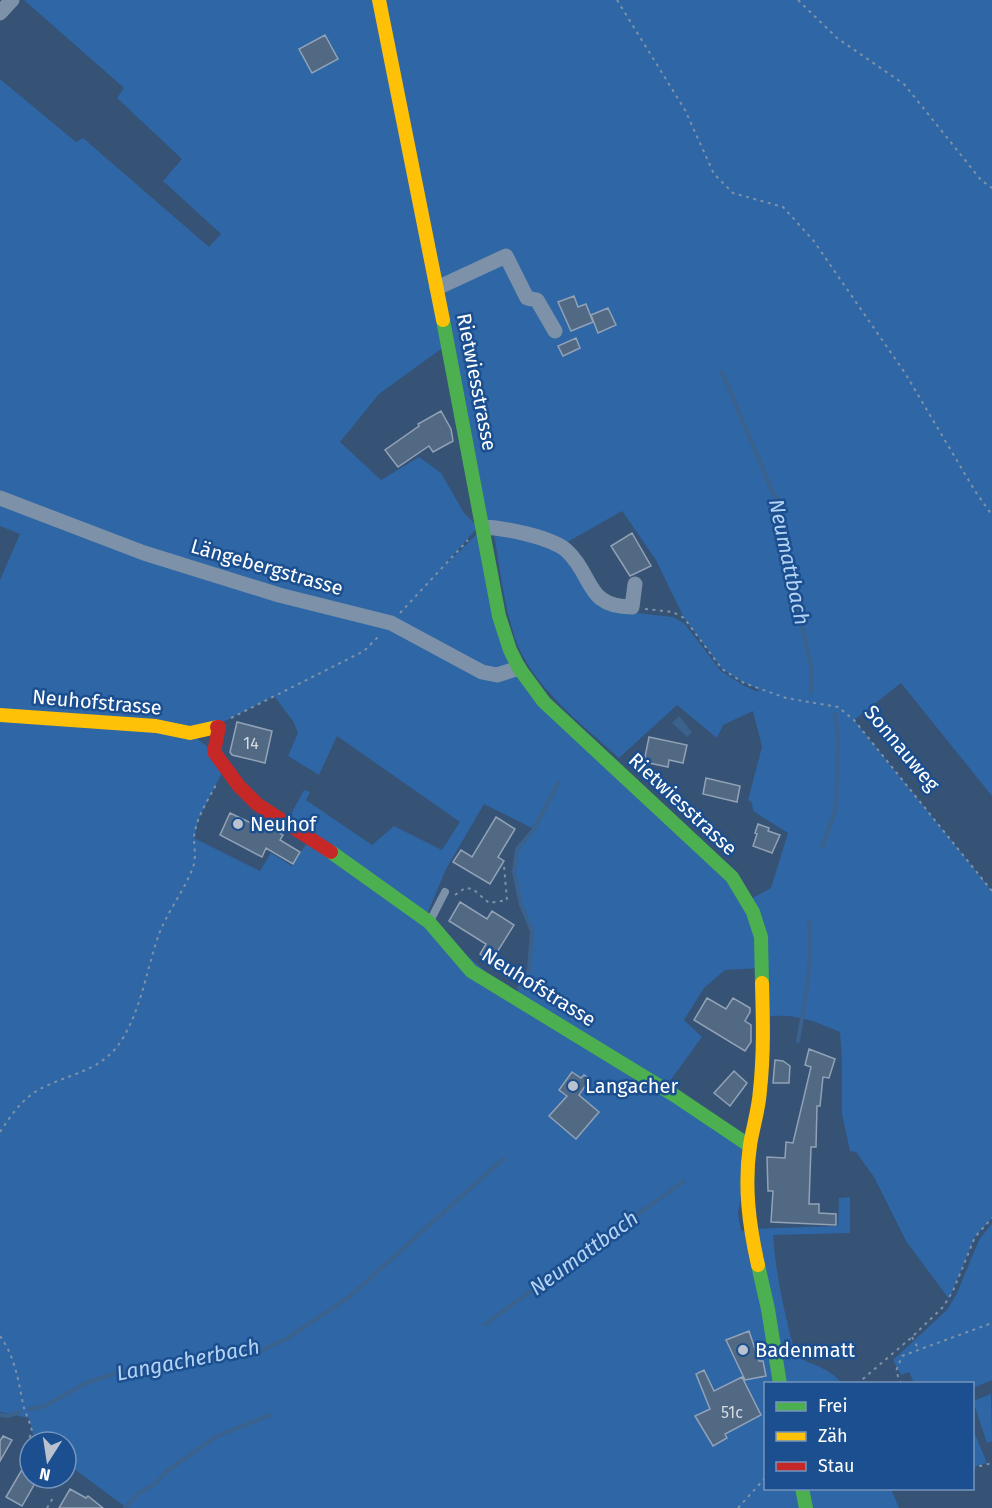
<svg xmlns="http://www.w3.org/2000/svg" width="992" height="1508" viewBox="0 0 992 1508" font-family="'Fira Sans',sans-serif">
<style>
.green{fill:#2f66a5;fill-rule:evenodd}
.water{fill:#3b618d}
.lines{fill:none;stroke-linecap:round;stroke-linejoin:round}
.stream{stroke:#3b618d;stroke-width:4}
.building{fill:#526984;stroke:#92a2b6;stroke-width:1.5}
.path{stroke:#7d92a8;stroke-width:2;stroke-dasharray:3 4.5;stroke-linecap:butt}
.lane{stroke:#7d92a8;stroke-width:8}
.street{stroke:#7d92a8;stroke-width:15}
.fast{stroke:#4caf50;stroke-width:14}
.slow{stroke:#ffc107;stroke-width:14}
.jam{stroke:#c62828;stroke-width:14}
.poi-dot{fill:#b9c2ce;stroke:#1b4f8f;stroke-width:2}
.labels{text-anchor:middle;stroke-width:5;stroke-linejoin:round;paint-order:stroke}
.number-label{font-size:16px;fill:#d4dae0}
.street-label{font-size:20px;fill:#fff;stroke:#1b4f8f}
.poi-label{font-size:20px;fill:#fff;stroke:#1b4f8f;text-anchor:start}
.water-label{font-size:21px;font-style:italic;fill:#b5d3f5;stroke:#1b4f8f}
</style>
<rect width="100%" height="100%" fill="#365274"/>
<path class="green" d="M 24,0 L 379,0 L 448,344 L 379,394 L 340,442 L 381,480 L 419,457 L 441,473 L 464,513 L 478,527 L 442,568 L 479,532 L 519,668 L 747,901 L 771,888 L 788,833 L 753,811 L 752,803 L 748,800 L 762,747 L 753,711 L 723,725 L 717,738 L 677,705 L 619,758 C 583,725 531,686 515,638 C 504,605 500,569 494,534 L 499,531 L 560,549 L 610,610 L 673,617 L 684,623 L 721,671 L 743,685 L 758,692 L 759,689 L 744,683 L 722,669 L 684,618 L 656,560 L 622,511 L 564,544 L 487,520 L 385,0 L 992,0 L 992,796 L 901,683 L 854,720 L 992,891 L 992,1218 L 975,1237 L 949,1299 L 906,1241 L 874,1177 L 856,1152 L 850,1151 L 842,1114 L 842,1061 L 840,1032 C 812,1020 794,1013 764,1017 L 762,968 L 725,970 L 704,988 L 684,1020 L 702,1037 L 664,1089 L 750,1146 L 738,1213 L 741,1231 L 750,1229 L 838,1226 L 839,1198 L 850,1197 L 850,1233 L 773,1235 C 776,1276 785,1317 796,1356 C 811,1365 831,1368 841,1383 L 766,1384 L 766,1488 L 891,1489 L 899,1508 L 127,1508 L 66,1463 L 66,1442 L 38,1442 L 34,1439 L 29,1418 L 0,1412 L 0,580 L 20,534 L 0,526 L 0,79 L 76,142 L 83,138 L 209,247 L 221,234 L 163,181 L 182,159 L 117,98 L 124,88 ZM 274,696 L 293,721 L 298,733 L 288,756 L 319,775 L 337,736 L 460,822 L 442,850 L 394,826 L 372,845 L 306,800 L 310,792 L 304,790 L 287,822 L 310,838 L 292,866 L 271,853 L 260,871 L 194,838 L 199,818 L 225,767 L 214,752 L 191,734 L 227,720 ZM 484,804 L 534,829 L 517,849 L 514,872 L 521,905 L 532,931 L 529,970 L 515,997 L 425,919 L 446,869 Z
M 992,1223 L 992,1380 L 973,1388 L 972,1384 L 914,1383 L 909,1372 L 901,1375 L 893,1360 L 947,1310 L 957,1293 L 979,1240 Z
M 991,1394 L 992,1441 L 987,1443 L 973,1401 Z
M 972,1427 L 987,1463 L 973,1467 L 972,1467 Z"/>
<path class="water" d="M 679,716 L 692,732 L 687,737 L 672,723 Z"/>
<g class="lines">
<path class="stream" d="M 722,372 L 772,491 L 778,499 L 777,515 L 811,665 L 811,692
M 822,847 L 836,809 L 838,736 L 835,714
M 519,988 L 529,970 L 532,931 L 521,905 L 514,872 L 517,849 L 534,829 L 558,783
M 798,1041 C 805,1001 813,962 809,921
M 484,1325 L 684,1181
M 29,1409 L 43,1407 L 86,1383 L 120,1372 L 166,1368 L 239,1354 L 262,1350 L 288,1338 L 349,1297 L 503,1159
M 0,1415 L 8,1416 L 20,1412
M 125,1508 L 138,1494 L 156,1483 L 167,1471 L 217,1436 L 270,1415"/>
</g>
<path class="building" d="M 325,35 L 338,59 L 312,73 L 299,49 Z
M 574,296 L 578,307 L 586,304 L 593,322 L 571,331 L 558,302 Z
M 608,308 L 616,325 L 598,333 L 591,315 Z
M 576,338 L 580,348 L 563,356 L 558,346 Z
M 441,411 L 451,429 L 453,441 L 433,452 L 429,446 L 398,467 L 385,450 L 419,426 L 418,424 Z
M 632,533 L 651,566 L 630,576 L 611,546 Z
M 237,722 L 272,731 L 265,763 L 232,755 L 230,752 Z
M 649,737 L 687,745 L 683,763 L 669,760 L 668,767 L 644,762 Z
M 706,778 L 740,786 L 737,802 L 703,794 Z
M 230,813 L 251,823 L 254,817 L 283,835 L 280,840 L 300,852 L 293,864 L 266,848 L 262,857 L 220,835 Z
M 496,817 L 515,829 L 498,857 L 504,861 L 490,884 L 453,862 L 461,850 L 472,857 Z
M 758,824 L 769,828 L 768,831 L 780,835 L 772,853 L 753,846 L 757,834 L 755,833 Z
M 460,902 L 487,919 L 492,911 L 514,925 L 491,962 L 480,954 L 486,944 L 449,921 Z
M 707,998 L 726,1009 L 733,998 L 750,1008 L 750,1012 L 745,1021 L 751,1025 L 751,1042 L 745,1051 L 694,1020 Z
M 809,1049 L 835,1059 L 829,1078 L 823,1077 L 820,1106 L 817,1106 L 816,1147 L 811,1147 L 809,1204 L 819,1204 L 819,1213 L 836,1214 L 836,1225 L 771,1222 L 773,1191 L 768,1191 L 767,1157 L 785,1158 L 786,1142 L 793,1143 L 811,1067 L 805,1065 Z
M 775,1060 L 783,1061 L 790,1066 L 789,1083 L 773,1083 Z
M 734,1071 L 747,1083 L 730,1106 L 714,1093 Z
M 572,1072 L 581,1078 L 584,1075 L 590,1079 L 579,1095 L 599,1112 L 576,1139 L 549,1116 L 567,1096 L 559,1090 Z
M 749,1331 L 759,1361 L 763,1361 L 766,1376 L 745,1380 L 726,1340 Z
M 704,1370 L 714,1391 L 742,1377 L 761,1415 L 725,1434 L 727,1438 L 713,1446 L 695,1416 L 710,1409 L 696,1374 Z
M 3,1436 L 12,1440 L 0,1461 L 0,1441 Z
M 30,1456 L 30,1478 L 38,1478 L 22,1506 L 6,1497 Z
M 70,1489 L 86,1498 L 88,1496 L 103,1508 L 59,1508 Z"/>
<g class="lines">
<path class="path" d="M 617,0 L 685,110 L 714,174 L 733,193 L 783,207 L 813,240 L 905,373 L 975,491 L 992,515
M 798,0 L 837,38 L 904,84 L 981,180 L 992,188
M 645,609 L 673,612 L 684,618 L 722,669 L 744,683 L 786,698 L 838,707 L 854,720 L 992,891
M 400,613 L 468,540
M 231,718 L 364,651 L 380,635
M 455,895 L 465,888 L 473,889 L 489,903 L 507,900 L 504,866
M 0,1132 C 12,1114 23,1097 44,1087 C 75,1072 104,1070 123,1038 C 142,1006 147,968 159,934 C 168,910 186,889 194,864 C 196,855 194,846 194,837 C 196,818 208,800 217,783
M 0,1336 C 15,1357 18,1379 23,1404 C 25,1413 30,1422 32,1431 L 26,1447
M 912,1337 L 919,1350
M 857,1384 L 912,1337 L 943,1307 L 953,1291 L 975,1237 L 992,1218
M 901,1384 L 896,1371 L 902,1356 L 992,1323
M 972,1468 L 992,1463
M 47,1508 L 53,1498
M 738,1508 L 766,1477"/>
<path class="lane" d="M 430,921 L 445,892"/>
<path class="street" d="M 0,13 L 12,0
M 437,288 L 506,256 L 527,298 L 537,300 L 555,331
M 0,498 L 144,553 L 279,595 L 391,623 L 482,672 L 497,675 L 519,668
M 484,527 C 504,528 552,537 567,551 C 594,576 585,607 632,607 L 635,584"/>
<path class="fast" d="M 443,320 L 499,616 L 510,650 L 519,668 L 544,702 L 732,877 L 753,912 L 761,937 L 762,983
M 331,852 L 429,922 L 471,971 L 674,1095 L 750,1146
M 758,1265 L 768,1309 L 780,1384
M 802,1488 L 806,1508"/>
<path class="slow" d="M 379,0 L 443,320
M 0,715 L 156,726 L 190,733 L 217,727
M 758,1265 C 749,1225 744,1186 750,1145 C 753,1127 759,1108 760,1090 C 764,1054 763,1019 762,983"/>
<path class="jam" d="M 217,727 L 219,727 L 214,752 L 239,786 L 257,804 L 331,852"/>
</g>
<g class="poi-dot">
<circle cx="238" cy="824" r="6"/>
<circle cx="573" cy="1086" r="6"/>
<circle cx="743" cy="1350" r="6"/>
</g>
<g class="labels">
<g class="number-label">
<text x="251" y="749">14</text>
<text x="732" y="1418">51c</text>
</g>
<g class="street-label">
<text transform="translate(477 382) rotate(79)" y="7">Rietwiesstrasse</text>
<text transform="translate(267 567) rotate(16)" y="7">Längebergstrasse</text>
<text transform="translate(97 702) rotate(5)" y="7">Neuhofstrasse</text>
<text transform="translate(902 748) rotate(50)" y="7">Sonnauweg</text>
<text transform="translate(683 804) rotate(43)" y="7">Rietwiesstrasse</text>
<text transform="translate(539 987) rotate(32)" y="7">Neuhofstrasse</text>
</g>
<g class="poi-label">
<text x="250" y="831">Neuhof</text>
<text x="585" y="1093">Langacher</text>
<text x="755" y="1357">Badenmatt</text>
</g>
<g class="water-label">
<text transform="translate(789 562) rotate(78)" y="7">Neumattbach</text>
<text transform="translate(584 1253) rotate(-36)" y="7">Neumattbach</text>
<text transform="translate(188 1360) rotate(-11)" y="7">Langacherbach</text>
</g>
</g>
<rect x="764" y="1382" width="210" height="108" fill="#1b4f8f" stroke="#7695bc" stroke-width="1.5"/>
<rect x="776" y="1402" width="30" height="9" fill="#4caf50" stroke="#7695bc" stroke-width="1.5"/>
<text x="818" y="1412" font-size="18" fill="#ffffff">Frei</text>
<rect x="776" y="1432" width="30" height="9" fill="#ffc107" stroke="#7695bc" stroke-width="1.5"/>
<text x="818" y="1442" font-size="18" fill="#ffffff">Zäh</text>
<rect x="776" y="1462" width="30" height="9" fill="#c62828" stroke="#7695bc" stroke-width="1.5"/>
<text x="818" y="1472" font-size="18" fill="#ffffff">Stau</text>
<g transform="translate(48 1460) rotate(192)"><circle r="28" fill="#1b4f8f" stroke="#7695bc" stroke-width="1.5"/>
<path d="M0-4.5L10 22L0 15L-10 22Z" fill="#b9c2ce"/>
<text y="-9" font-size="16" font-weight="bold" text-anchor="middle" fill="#ffffff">N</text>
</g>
</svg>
